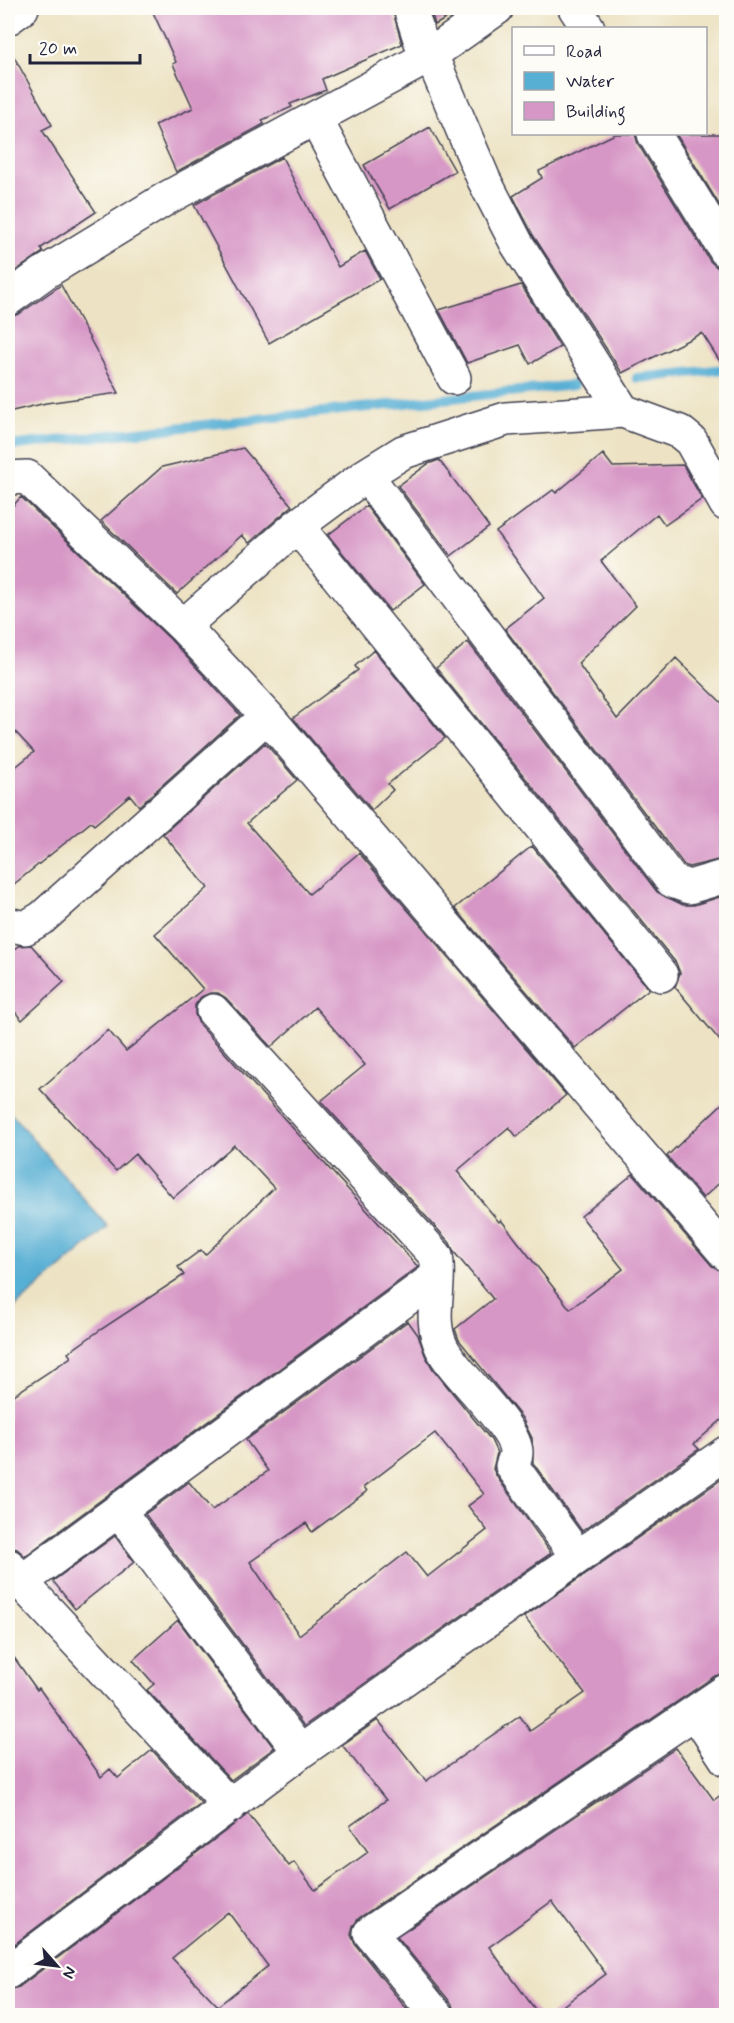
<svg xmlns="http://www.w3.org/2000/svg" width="734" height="2023" viewBox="0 0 734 2023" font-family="Mynerve,sans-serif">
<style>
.water{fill:#57afd4;stroke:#3c6888;stroke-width:1.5}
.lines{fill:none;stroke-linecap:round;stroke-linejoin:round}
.stream{stroke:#57afd4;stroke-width:10}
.building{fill:#d797c6;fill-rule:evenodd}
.minor-casing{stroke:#403f50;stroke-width:36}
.minor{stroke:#fff;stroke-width:33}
</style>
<rect width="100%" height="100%" fill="#fdfcf7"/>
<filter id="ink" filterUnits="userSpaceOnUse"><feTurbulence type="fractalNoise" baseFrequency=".0167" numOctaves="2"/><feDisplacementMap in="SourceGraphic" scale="12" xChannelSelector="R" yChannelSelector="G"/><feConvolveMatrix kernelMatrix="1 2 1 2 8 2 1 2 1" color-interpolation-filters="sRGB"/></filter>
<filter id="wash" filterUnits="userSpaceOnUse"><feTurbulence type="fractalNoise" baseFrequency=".008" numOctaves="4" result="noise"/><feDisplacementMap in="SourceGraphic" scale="24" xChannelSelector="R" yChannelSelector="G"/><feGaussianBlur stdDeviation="1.35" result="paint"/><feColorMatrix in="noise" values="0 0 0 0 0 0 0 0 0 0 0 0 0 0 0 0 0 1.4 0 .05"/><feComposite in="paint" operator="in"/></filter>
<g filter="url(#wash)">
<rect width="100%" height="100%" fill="#ede3c4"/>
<path class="water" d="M 8,1110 L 108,1227 L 8,1313 Z"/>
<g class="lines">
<path class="stream" d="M 637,378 L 726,369
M 8,446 L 574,385"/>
</g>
<g id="blocks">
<path class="building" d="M 151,8 L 392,8 L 402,44 L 322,79 L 326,90 L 290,104 L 292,107 L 262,120 L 264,124 L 176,172 L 155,125 L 193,108 L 173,64 L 176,62 Z
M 430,8 L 464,8 L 435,25 Z
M 8,46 L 52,125 L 42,130 L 96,212 L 41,248 L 43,252 L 8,276 Z
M 430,127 L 455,171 L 390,209 L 364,165 Z
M 615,134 L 635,134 L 638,144 L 710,261 L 718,268 L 726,270 L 726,371 L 702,333 L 622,373 L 533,235 L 513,196 L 542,178 L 539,171 Z
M 676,134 L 726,134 L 726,216 Z
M 282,157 L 338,267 L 365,251 L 380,279 L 269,343 L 194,205 Z
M 61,285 L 119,393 L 46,403 L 8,412 L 8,317 L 19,314 Z
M 521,285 L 560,347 L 530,364 L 520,345 L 467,363 L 439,310 Z
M 243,448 L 292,506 L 249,543 L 242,535 L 177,594 L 101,521 L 162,467 Z
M 603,454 L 613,467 L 683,465 L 702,499 L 665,525 L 657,514 L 601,561 L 636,606 L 578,663 L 617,719 L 676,658 L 726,707 L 726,858 L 689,867 L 684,865 L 505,629 L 544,598 L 496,532 L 553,490 L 556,493 Z
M 439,460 L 489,527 L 451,556 L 398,486 L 428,464 Z
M 21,497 L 170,639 L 240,715 L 139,806 L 130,795 L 94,825 L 91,822 L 8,889 L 8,773 L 34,752 L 8,724 L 8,511 Z
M 366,506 L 425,584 L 390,611 L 328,535 Z
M 468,642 L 657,892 L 683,905 L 694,905 L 726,895 L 726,1048 L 675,987 L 680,973 L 676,963 L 436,668 Z
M 374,650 L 445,738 L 388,784 L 393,790 L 372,810 L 293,718 L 358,670 L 355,666 Z
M 265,743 L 297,780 L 247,823 L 309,894 L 359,853 L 566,1095 L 517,1137 L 509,1127 L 457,1171 L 499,1222 L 501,1220 L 570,1309 L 623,1269 L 581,1216 L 633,1174 L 712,1266 L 726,1272 L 726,1416 L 694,1444 L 699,1449 L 582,1531 L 533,1463 L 532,1438 L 522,1418 L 459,1340 L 455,1329 L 493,1299 L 454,1252 L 450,1243 L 321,1101 L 365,1065 L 315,1007 L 271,1047 L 226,998 L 218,993 L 210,993 L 201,997 L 195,1005 L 195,1014 L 199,1024 L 418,1267 L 25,1556 L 17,1549 L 8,1547 L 8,1399 L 71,1357 L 68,1353 L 100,1330 L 184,1275 L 178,1267 L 201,1250 L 205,1255 L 274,1188 L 234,1145 L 173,1198 L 135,1154 L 116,1171 L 40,1089 L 108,1030 L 126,1051 L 203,989 L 155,934 L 208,888 L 163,834 Z
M 532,846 L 649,989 L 575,1048 L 455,908 Z
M 31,945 L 64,982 L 22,1020 L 8,1004 L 8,954 L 18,946 Z
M 726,1100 L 726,1177 L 703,1198 L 667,1156 Z
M 408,1321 L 418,1335 L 425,1355 L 433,1369 L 491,1440 L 497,1453 L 493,1469 L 497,1477 L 551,1553 L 304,1726 L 145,1514 L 189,1482 L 212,1510 L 268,1471 L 246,1440 ZM 435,1433 L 484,1494 L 468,1506 L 487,1530 L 427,1577 L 407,1552 L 299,1635 L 250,1562 L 306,1523 L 312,1532 L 367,1491 L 364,1487 Z
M 722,1479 L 726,1484 L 726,1673 L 715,1676 L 359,1918 L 353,1926 L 351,1935 L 355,1944 L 412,2016 L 8,2016 L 8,1990 L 19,1987 L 248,1814 L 289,1866 L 294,1862 L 315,1890 L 368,1852 L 350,1826 L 386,1800 L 342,1745 L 378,1720 L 426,1781 L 520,1716 L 530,1731 L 585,1693 L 524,1617 ZM 228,1912 L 268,1966 L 218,2006 L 172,1958 Z
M 115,1536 L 134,1562 L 75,1609 L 53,1581 Z
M 178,1620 L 274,1748 L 231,1780 L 147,1690 L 154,1684 L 133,1660 Z
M 8,1649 L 37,1690 L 39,1688 L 101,1777 L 110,1769 L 118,1778 L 152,1750 L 201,1803 L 8,1949 Z
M 676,1748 L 714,1800 L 726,1791 L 726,2016 L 549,2016 L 606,1974 L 552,1901 L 489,1947 L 540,2016 L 455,2016 L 452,2004 L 397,1937 Z"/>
</g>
</g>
<g filter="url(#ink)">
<use href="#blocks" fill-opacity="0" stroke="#403f50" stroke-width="1.5"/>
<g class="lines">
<defs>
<path id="minor" d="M 410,8 L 426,58
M 575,8 L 588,28
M 8,18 L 22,8
M 431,55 L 484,180 L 517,244 L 623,411
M 315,118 L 454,378
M 654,134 L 726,251
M 8,299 L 44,273 L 167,198 L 426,58 L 497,8
M 366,475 L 672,881 L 689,887 L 726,876
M 8,478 L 27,477 L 183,626
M 726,504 L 691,441 L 680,432 L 623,411 L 506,419 L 403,452 L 366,475 L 297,526 L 183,626 L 267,716 L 726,1254
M 297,526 L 661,975
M 8,924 L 25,928 L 42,918 L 267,716
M 213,1011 L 436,1256 C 442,1286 427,1318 442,1348 C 455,1375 517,1427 516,1453 C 516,1457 513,1462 512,1466 L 577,1556
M 119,1511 L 300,1752
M 9,1566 L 21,1582 L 230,1806
M 21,1582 L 436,1277
M 695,1712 L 726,1759
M 8,1972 L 300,1752 L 726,1453
M 437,2016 L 370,1933 L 726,1691"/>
</defs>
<use href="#minor" class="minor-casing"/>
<use href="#minor" class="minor"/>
</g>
</g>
<rect width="734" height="2023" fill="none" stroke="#fdfcf7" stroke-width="30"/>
<rect x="512" y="27" width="195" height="108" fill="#fdfcf7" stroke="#a5a5ac" stroke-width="1.5"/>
<rect x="524" y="46" width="30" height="9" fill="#ffffff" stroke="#a5a5ac" stroke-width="1.5"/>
<text x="566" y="57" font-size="18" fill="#22223b">Road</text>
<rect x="524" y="72" width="30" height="18" fill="#57afd4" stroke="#a5a5ac" stroke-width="1.5"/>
<text x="566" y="87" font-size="18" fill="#22223b">Water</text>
<rect x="524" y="102" width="30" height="18" fill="#d797c6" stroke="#a5a5ac" stroke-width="1.5"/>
<text x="566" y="117" font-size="18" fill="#22223b">Building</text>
<g transform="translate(57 1966) rotate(118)" stroke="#fdfcf7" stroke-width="4.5" paint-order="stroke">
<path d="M0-4.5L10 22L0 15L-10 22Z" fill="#22223b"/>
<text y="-9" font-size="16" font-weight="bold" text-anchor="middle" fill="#22223b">N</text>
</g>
<path d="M30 54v9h110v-9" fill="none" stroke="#22223b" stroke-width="3"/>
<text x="39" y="54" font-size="18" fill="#22223b" stroke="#fdfcf7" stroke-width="4.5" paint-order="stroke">20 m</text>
</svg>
